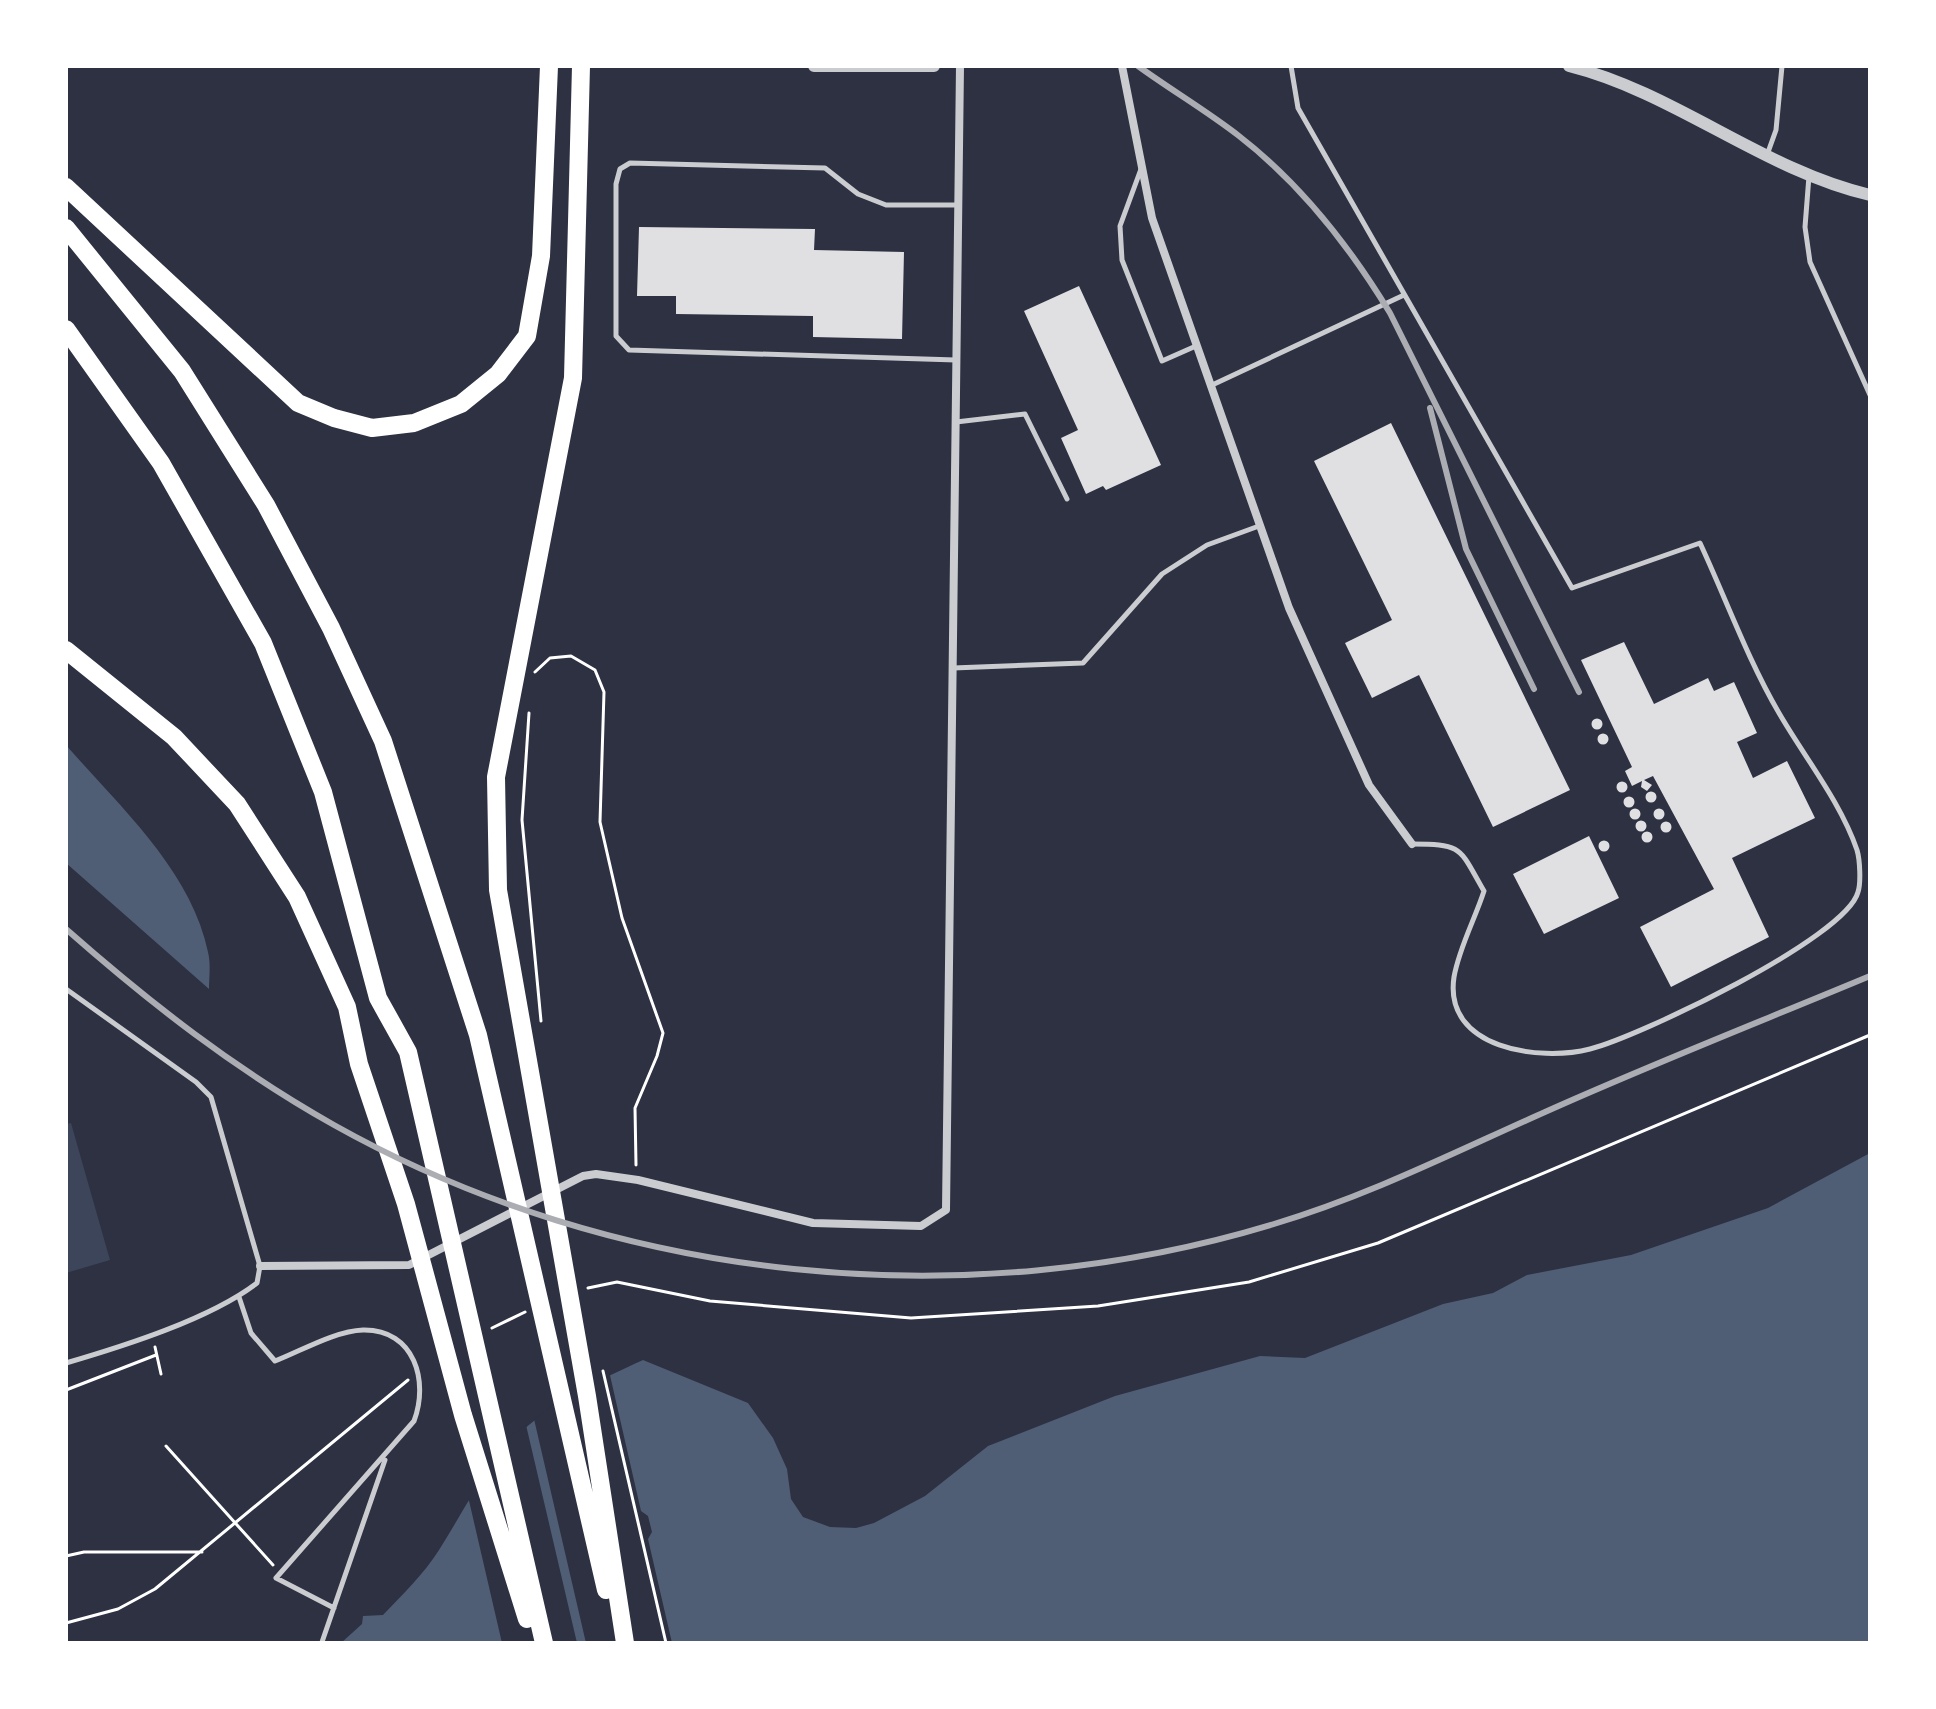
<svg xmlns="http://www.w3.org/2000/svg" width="1936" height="1709" viewBox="0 0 1936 1709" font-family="'Libre Baskerville',serif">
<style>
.green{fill:#3c4559}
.water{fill:#4f5d75}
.pier{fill:#2d3142}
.building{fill:#e0e0e3}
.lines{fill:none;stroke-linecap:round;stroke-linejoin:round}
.path{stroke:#fff;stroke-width:3}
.service{stroke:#caccd0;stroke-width:5}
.minor{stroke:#caccd0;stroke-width:8}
.tertiary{stroke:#caccd0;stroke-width:12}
.motorway{stroke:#fff;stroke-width:18}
.rail{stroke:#abadb3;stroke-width:6}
</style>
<rect width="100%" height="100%" fill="#2d3142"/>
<path class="green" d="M 71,1123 L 110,1260 L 66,1273 L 66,1124 Z"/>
<path class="water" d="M 66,745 C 119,806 191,870 208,952 C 211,964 209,978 209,989 L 66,863 Z
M 1870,1153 L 1870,1643 L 341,1643 L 362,1624 L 363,1616 L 383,1615 C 402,1595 424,1574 439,1550 C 463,1512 482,1473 514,1439 C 549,1403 599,1380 643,1360 L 748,1403 L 773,1438 L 787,1469 L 791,1499 L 803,1517 L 830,1527 L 856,1528 L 874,1523 L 925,1496 L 988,1446 L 1115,1396 L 1260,1356 L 1305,1358 L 1443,1304 L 1493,1293 L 1527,1275 L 1631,1255 L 1768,1208 Z"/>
<path class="pier" d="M 609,1371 L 641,1511 L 648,1516 L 652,1532 L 648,1539 L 672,1643 L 586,1643 L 534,1419 L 585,1382 Z
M 526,1425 L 577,1643 L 502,1643 L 467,1492 L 512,1435 Z"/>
<path class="building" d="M 639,227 L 815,229 L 814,250 L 904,252 L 902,339 L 813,337 L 813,316 L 676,314 L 676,296 L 637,296 Z
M 1079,286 L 1161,465 L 1106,490 L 1103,486 L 1086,494 L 1061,438 L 1078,430 L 1024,311 Z
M 1391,423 L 1570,790 L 1493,827 L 1419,675 L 1372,698 L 1345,643 L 1392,620 L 1314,461 Z
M 1624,642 L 1654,704 L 1708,678 L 1714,691 L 1734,682 L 1757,733 L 1737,742 L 1753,778 L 1787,761 L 1815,818 L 1732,858 L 1769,937 L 1671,987 L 1640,927 L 1714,889 L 1653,776 L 1644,780 L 1652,785 L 1647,791 L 1641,787 L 1642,781 L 1632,786 L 1625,771 L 1632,767 L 1581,660 Z
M1591.5 724a5.5 5.5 0 1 1 11 0a5.5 5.5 0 1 1-11 0Z
M1597.5 739a5.5 5.5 0 1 1 11 0a5.5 5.5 0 1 1-11 0Z
M1616.5 787a5.5 5.5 0 1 1 11 0a5.5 5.5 0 1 1-11 0Z
M1645.5 797a5.5 5.5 0 1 1 11 0a5.5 5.5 0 1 1-11 0Z
M1623.5 802a5.5 5.5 0 1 1 11 0a5.5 5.5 0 1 1-11 0Z
M1629.5 814a5.5 5.5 0 1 1 11 0a5.5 5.5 0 1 1-11 0Z
M1653.5 814a5.5 5.5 0 1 1 11 0a5.5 5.5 0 1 1-11 0Z
M1635.5 826a5.5 5.5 0 1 1 11 0a5.5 5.5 0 1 1-11 0Z
M1660.5 827a5.5 5.5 0 1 1 11 0a5.5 5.5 0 1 1-11 0Z
M1641.5 837a5.5 5.5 0 1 1 11 0a5.5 5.5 0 1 1-11 0Z
M 1589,836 L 1619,898 L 1544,934 L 1513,874 Z
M1598.5 846a5.5 5.5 0 1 1 11 0a5.5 5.5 0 1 1-11 0Z"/>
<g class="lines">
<path class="path" d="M 535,672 L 550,658 L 571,656 L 595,670 L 604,692 L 600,822 L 622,918 L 663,1033 L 657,1056 L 635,1108 L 636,1165
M 529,713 L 522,820 L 541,1021
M 588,1288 L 617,1282 L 710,1301 L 911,1318 L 1098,1306 L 1249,1282 L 1378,1243 L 1870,1035
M 492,1328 L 525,1312
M 155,1347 L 161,1374
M 603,1371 L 666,1643
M 66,1390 L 156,1355
M 166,1446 L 273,1565
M 66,1556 L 84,1552 L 202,1552
M 66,1623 L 118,1609 L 155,1589 L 408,1380"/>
<path class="service" d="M 1291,66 L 1298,108 L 1572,588 L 1700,543 C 1726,599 1748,660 1779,713 C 1805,758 1840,801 1857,850 C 1860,860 1861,883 1858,892 C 1846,938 1638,1037 1590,1049 C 1540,1062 1443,1049 1454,977 C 1459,948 1475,919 1484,891 C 1459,848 1464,844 1412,844
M 1767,155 L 1776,130 L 1782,66
M 1141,169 L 1120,226 L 1122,260 L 1162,361 L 1196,346
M 1809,176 L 1805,227 L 1810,262 L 1870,395
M 956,360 L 629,350 L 616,336 L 616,184 L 620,169 L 630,163 L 825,168 L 858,194 L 886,205 L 958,205
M 1210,386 L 1404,295
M 956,422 L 1025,414 L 1067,499
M 953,668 L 1083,663 L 1162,574 L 1207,545 L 1259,526
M 66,989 L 196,1082 L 211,1097 L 260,1266 L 257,1283 C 210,1319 124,1346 66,1363
M 239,1297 L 251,1333 L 275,1361 C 301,1351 335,1331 363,1330 C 415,1329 429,1382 414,1421 L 276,1578 L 334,1608
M 322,1642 L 385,1460"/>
<path class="minor" d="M 1122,66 L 1152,218 L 1289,608 L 1369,785 L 1412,844
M 260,1266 L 409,1265 L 583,1176 L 596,1174 L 638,1180 L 813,1223 L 921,1226 L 946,1210 L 960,66"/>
<path class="tertiary" d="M 814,66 L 934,66
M 1569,66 C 1676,93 1763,170 1870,195"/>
<path class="motorway" d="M 581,66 L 573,378 L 496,777 L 498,890 L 587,1396 L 625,1643
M 66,187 L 298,403 L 334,418 L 372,428 L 414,423 L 461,404 L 498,374 L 527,336 L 541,256 L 549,66
M 66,228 L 182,371 L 266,505 L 331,628 L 383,741 L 478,1035 L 606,1590
M 66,329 L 161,463 L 263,643 L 323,792 L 378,998 L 408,1052 L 544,1643
M 66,650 L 174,737 L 237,804 L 297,897 L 347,1007 L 359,1064 L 406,1204 L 463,1415 L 527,1619"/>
<path class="rail" d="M 1138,66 C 1171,90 1207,111 1239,136 C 1301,184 1350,247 1390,313 L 1579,692
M 1430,408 L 1466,549 L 1534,689
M 66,929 C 150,1003 236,1070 334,1125 C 616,1283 965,1318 1274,1224 C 1368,1196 1455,1152 1545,1112 C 1652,1064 1762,1021 1870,976"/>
</g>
<rect width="1936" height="1709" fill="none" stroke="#ffffff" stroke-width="136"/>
</svg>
